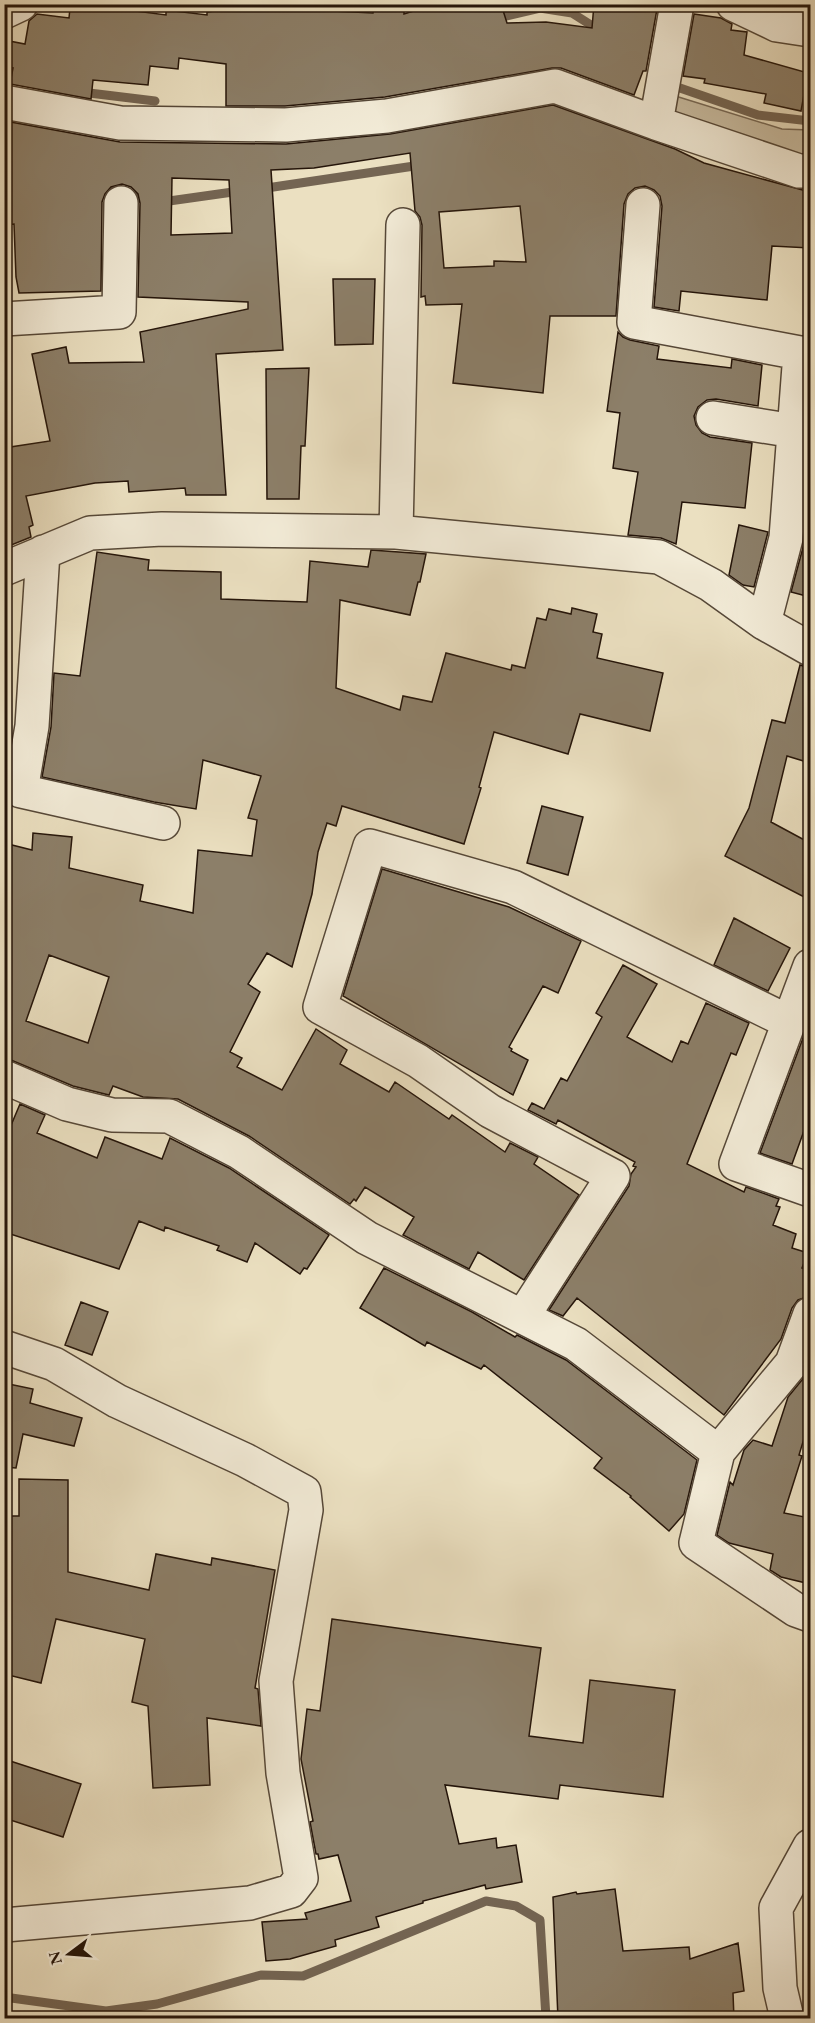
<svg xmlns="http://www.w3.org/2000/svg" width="815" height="2023" viewBox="0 0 815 2023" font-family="'EB Garamond',serif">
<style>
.green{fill:#c9bda2;stroke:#776956;stroke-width:1.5}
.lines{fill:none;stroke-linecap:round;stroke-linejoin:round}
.stream{stroke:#746553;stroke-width:9}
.building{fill:#8c7f69;stroke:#25150a;stroke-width:1.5;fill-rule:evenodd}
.minor-casing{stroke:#564838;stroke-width:36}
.minor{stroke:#f2ebd7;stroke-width:33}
</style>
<rect width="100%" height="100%" fill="#ebe0c1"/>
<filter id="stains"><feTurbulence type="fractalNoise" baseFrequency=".00333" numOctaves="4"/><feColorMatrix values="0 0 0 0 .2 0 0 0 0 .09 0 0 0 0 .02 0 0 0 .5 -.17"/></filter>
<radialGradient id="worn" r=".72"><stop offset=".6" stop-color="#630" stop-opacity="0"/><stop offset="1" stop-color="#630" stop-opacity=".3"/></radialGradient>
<path class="green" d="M 669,94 L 782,129 L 810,130 L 810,163 L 673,120 Z"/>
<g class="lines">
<path class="stream" d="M 494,19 L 540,8 L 572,13 L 602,32
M 4,79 L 23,82
M 680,88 L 758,115 L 810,121
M 81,92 L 155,101
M 99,183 L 148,201
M 260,189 L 421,165
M 162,202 L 240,191
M 4,1997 L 106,2011 L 157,2004 L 261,1975 L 303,1976 L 486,1901 L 516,1906 L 540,1920 L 546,2018"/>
</g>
<path class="building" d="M 268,4 L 292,4 L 292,9 L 373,13 L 374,4 L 404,4 L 404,14 L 436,4 L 501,4 L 507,23 L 546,22 L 592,28 L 594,4 L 656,4 L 654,9 L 657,9 L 646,71 L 643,71 L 634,95 L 561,68 L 552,68 L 385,97 L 285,106 L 226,106 L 226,64 L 179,58 L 178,69 L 150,66 L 148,85 L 93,80 L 91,99 L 10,84 L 13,68 L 4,67 L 4,40 L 25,44 L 29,21 L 37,14 L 69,18 L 70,8 L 120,11 L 120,9 L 166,15 L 166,10 L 207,15 L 207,12 Z
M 694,14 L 721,18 L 732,24 L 731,30 L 747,32 L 744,55 L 808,73 L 801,111 L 764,103 L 766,94 L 704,83 L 705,79 L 683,76 Z
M 553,105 L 675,149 L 704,163 L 810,192 L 810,248 L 772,246 L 767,300 L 681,291 L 679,311 L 654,307 L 662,206 L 660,196 L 654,190 L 645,186 L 635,188 L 628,194 L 624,204 L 616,316 L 550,316 L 543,393 L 453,383 L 462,304 L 426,305 L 425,296 L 421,297 L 422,225 L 420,217 L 415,211 L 410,153 L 314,168 L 271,170 L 283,350 L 216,354 L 226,495 L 186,495 L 185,488 L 129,492 L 128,481 L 95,483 L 26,496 L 33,525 L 29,527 L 31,537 L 4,548 L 4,448 L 50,441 L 32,354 L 66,347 L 69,363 L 144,362 L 140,332 L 248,309 L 248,302 L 138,297 L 140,203 L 138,194 L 131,187 L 122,184 L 111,187 L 105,194 L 102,202 L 101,291 L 19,293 L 16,277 L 14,224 L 4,225 L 5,121 L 120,142 L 286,144 L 390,134 ZM 172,178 L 229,180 L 232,233 L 171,235 ZM 520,206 L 526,262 L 494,261 L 494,266 L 444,268 L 439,212 Z
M 333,279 L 375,279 L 373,344 L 335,345 Z
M 618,332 L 623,337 L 630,340 L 659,346 L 657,359 L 731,368 L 732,359 L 762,365 L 758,406 L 716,399 L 707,400 L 698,407 L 694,416 L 696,425 L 702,433 L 710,437 L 752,443 L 745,508 L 682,502 L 676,544 L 661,538 L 628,535 L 638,472 L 613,468 L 620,413 L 607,411 Z
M 309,368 L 305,446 L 301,446 L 299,499 L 267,499 L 266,369 Z
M 739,525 L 768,532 L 754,587 L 743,585 L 729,575 Z
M 805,540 L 810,541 L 810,597 L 791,592 Z
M 371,550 L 426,554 L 420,582 L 418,582 L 410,615 L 340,600 L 336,688 L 400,710 L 403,696 L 432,702 L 446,653 L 511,670 L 512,665 L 525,668 L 537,618 L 546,620 L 549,609 L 571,614 L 572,608 L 597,614 L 593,632 L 602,634 L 597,658 L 663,673 L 650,731 L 580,714 L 568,754 L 494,732 L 479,787 L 481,788 L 464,844 L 342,806 L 336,826 L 327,823 L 318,852 L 312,894 L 292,967 L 267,953 L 248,984 L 260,992 L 230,1052 L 242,1058 L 237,1067 L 282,1090 L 316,1029 L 347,1050 L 340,1064 L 389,1092 L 395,1082 L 449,1119 L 452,1115 L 505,1152 L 510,1143 L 538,1157 L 534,1164 L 579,1195 L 524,1280 L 478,1252 L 469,1269 L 403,1235 L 414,1217 L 365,1187 L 356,1201 L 354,1199 L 350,1204 L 249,1136 L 178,1099 L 143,1097 L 113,1086 L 109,1095 L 73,1086 L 11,1060 L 4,1059 L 4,843 L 32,850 L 33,833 L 72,837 L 69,868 L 143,885 L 140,901 L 193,913 L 198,850 L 252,856 L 257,820 L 248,818 L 261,776 L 203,760 L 196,809 L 154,802 L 42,777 L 51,727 L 54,673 L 80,676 L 97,552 L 149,560 L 148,570 L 221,572 L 221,599 L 307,602 L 310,561 L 368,567 ZM 49,955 L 109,977 L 88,1043 L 26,1021 Z
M 800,665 L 810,668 L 810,763 L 787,756 L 771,822 L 810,843 L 810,900 L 725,856 L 749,808 L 772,720 L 785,723 Z
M 542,806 L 583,817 L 568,875 L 527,863 Z
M 382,869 L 509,907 L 581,941 L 558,993 L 543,986 L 509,1047 L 512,1049 L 511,1051 L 528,1060 L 513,1095 L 343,996 Z
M 734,918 L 790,948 L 768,991 L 714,965 Z
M 623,965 L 657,984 L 627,1037 L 672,1062 L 681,1041 L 688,1044 L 706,1003 L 749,1023 L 736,1055 L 731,1053 L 687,1164 L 744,1192 L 746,1187 L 779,1199 L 776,1206 L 780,1207 L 773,1225 L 796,1234 L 792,1248 L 808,1253 L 802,1268 L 810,1270 L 810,1296 L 798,1300 L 792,1308 L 781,1339 L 724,1415 L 577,1298 L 563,1316 L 549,1310 L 629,1186 L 631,1174 L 636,1167 L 633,1166 L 635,1162 L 558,1120 L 556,1124 L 528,1110 L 532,1103 L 544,1109 L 561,1078 L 567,1081 L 602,1017 L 596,1013 Z
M 809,1022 L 810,1114 L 792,1164 L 760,1153 Z
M 20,1104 L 45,1115 L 37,1133 L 97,1158 L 105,1137 L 162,1159 L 170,1138 L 229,1168 L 329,1235 L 307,1269 L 304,1268 L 300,1274 L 255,1243 L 247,1262 L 217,1250 L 219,1246 L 165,1227 L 164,1231 L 139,1221 L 119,1269 L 4,1232 L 4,1142 Z
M 384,1268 L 472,1312 L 515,1337 L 517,1335 L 566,1360 L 697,1460 L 684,1514 L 669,1531 L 630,1497 L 631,1496 L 594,1468 L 602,1458 L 484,1365 L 481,1369 L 427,1342 L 425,1346 L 360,1308 Z
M 81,1302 L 108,1312 L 92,1355 L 65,1345 Z
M 810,1367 L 810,1419 L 799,1455 L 802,1456 L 784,1513 L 810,1518 L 810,1584 L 781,1577 L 770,1570 L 773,1554 L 729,1543 L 717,1535 L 730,1482 L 733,1485 L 744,1450 L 753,1440 L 772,1446 L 788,1397 L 806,1375 Z
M 4,1383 L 33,1389 L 30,1403 L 82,1418 L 74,1446 L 23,1434 L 16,1468 L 4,1467 Z
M 19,1479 L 68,1480 L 68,1572 L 149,1590 L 156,1554 L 211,1565 L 212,1558 L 275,1570 L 255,1688 L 258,1689 L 261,1726 L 207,1718 L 210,1785 L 153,1788 L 148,1706 L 132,1702 L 145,1639 L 56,1619 L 41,1683 L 4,1674 L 4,1589 L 10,1565 L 10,1516 L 19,1516 Z
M 332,1619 L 541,1648 L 529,1736 L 583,1743 L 590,1680 L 675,1690 L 663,1797 L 560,1785 L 558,1799 L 445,1785 L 459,1844 L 496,1838 L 497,1848 L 516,1845 L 522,1882 L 486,1889 L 485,1885 L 423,1901 L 423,1903 L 376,1917 L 379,1927 L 335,1940 L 336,1946 L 290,1959 L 266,1961 L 262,1922 L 307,1919 L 305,1913 L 351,1901 L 338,1855 L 319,1859 L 318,1854 L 316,1854 L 310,1822 L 313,1821 L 301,1759 L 307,1709 L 320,1711 Z
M 4,1759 L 81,1784 L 63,1837 L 4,1818 Z
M 615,1889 L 623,1951 L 689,1947 L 690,1959 L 738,1943 L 744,1991 L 733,1993 L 734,2019 L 558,2019 L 553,1897 L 576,1892 L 577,1894 Z"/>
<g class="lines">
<defs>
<path id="minor" d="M 733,4 L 777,25 L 810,30
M 4,12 L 21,4
M 4,102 L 120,123 L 286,125 L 387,116 L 555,86 L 656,123 L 799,171 L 810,171
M 656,123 L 677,4
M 643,205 L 634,322 L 800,353
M 4,319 L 119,312 L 121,203
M 713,418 L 794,431
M 396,532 L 403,225
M 43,552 L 32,726 L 21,791 L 163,823
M 4,569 L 90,533 L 162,529 L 396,532 L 659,557 L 711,585 L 764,623 L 810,649
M 764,623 L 786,538 L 800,353 L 810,353
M 789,1022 L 736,1164 L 810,1190
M 4,1077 L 67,1104 L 112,1115 L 169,1116 L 239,1152 L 367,1238 L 576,1344 L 718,1452 L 792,1363 L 810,1314
M 523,1316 L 613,1176 L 490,1111 L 418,1061 L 320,1007 L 370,846 L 513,887 L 789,1022 L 810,966
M 4,1347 L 54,1364 L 117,1401 L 245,1460 L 304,1492 L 306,1510 L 276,1681 L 283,1773 L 301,1878 L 291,1891 L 250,1903 L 5,1925 L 4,1927
M 718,1452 L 696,1543 L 796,1610 L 810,1615
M 787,2018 L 780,1988 L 776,1908 L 810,1846"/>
</defs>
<use href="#minor" class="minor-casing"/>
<use href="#minor" class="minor"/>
</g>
<rect width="815" height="2023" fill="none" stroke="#ebe0c1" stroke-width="24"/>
<rect x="6" y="6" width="803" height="2011" fill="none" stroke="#25150a" stroke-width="3"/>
<rect x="12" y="12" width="791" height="1999" fill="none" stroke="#25150a" stroke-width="1.5"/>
<g transform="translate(69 1954) rotate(254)" stroke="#f2ebd7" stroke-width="4.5" paint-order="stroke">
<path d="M0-4.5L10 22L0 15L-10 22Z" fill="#25150a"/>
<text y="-9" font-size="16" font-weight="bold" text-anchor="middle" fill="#25150a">N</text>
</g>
<rect width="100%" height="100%" filter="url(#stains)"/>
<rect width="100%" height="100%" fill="url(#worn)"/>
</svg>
